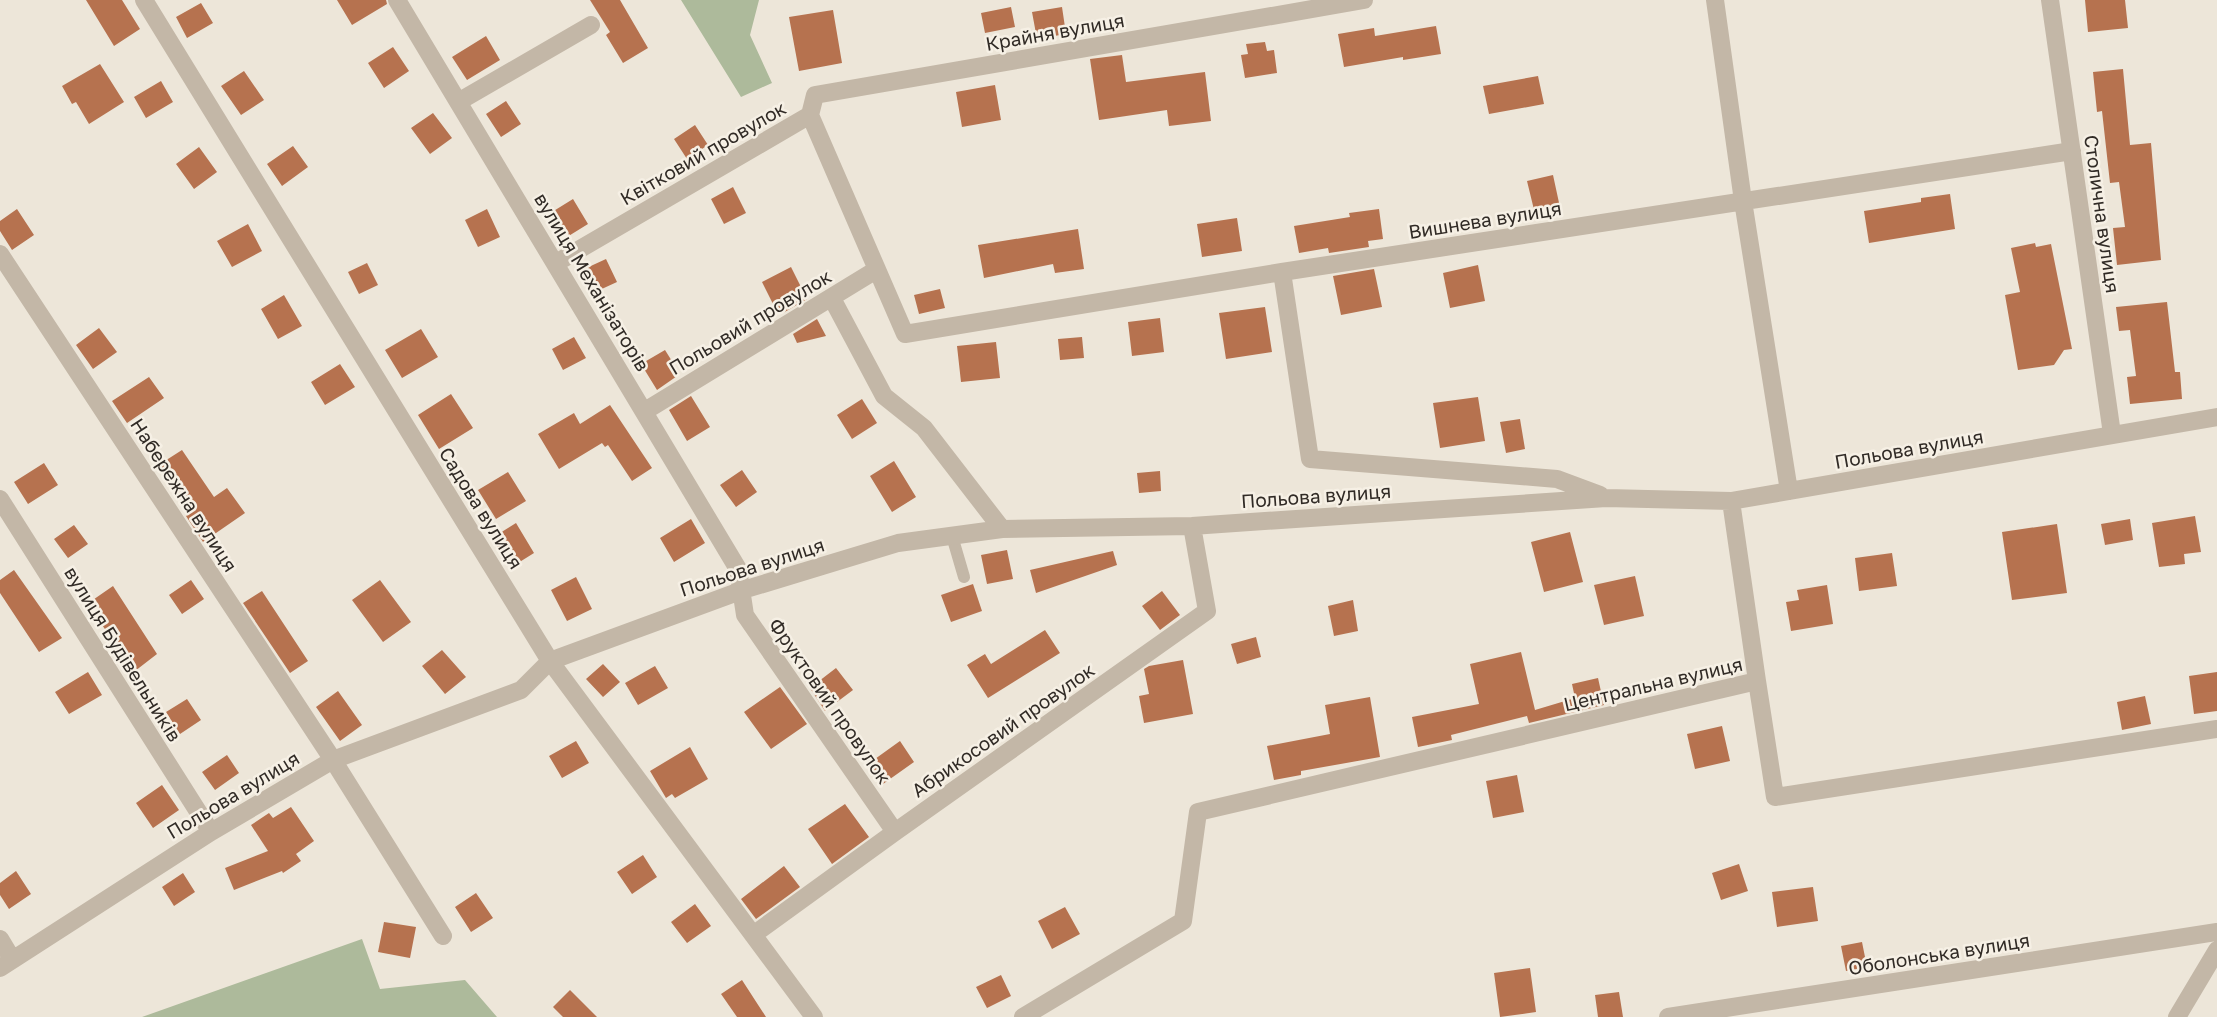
<svg xmlns="http://www.w3.org/2000/svg" width="2217" height="1017" viewBox="0 0 2217 1017" font-family="'Golos Text',sans-serif">
<style>
.green{fill:#adba9b}
.building{fill:#b6724f}
.lines{fill:none;stroke-linecap:round;stroke-linejoin:round}
.service{stroke:#c3b7a7;stroke-width:12}
.minor{stroke:#c3b7a7;stroke-width:18}
.labels{text-anchor:middle;stroke-width:5;stroke-linejoin:round;paint-order:stroke}
.street-label{font-size:19px;fill:#312b26;stroke:#f6f0e5}
</style>
<rect width="100%" height="100%" fill="#ede6d9"/>
<path class="green" d="M 681,0 L 759,0 L 750,35 L 772,83 L 741,97 Z
M 362,939 L 380,989 L 465,980 L 497,1017 L 142,1017 Z"/>
<path class="building" d="M 86,0 L 122,0 L 140,29 L 114,46 Z
M 337,0 L 386,0 L 387,4 L 352,25 Z
M 590,0 L 620,0 L 648,48 L 623,63 L 606,35 L 610,32 Z
M 2085,0 L 2125,0 L 2128,28 L 2088,32 Z
M 201,3 L 213,23 L 187,38 L 176,17 Z
M 1011,7 L 1015,27 L 985,33 L 981,13 Z
M 1062,7 L 1066,34 L 1037,39 L 1032,12 Z
M 833,10 L 842,63 L 799,71 L 789,17 Z
M 1436,26 L 1441,54 L 1403,60 L 1403,57 L 1344,67 L 1338,34 L 1374,28 L 1375,36 Z
M 486,36 L 500,60 L 467,80 L 452,57 Z
M 1265,42 L 1267,51 L 1274,50 L 1277,73 L 1245,78 L 1241,55 L 1248,54 L 1246,44 Z
M 393,47 L 409,71 L 384,88 L 368,63 Z
M 1122,55 L 1126,82 L 1205,72 L 1211,121 L 1169,126 L 1167,110 L 1099,120 L 1090,59 Z
M 100,64 L 124,102 L 89,124 L 76,102 L 72,104 L 62,86 Z
M 2123,69 L 2130,145 L 2151,143 L 2161,260 L 2117,265 L 2113,228 L 2125,227 L 2119,182 L 2110,183 L 2102,111 L 2097,112 L 2093,72 Z
M 244,71 L 264,100 L 241,115 L 221,86 Z
M 1538,76 L 1544,104 L 1489,114 L 1483,86 Z
M 161,81 L 173,102 L 146,118 L 134,97 Z
M 995,85 L 1001,120 L 962,127 L 956,92 Z
M 506,101 L 521,124 L 501,137 L 486,114 Z
M 433,113 L 452,138 L 430,154 L 411,128 Z
M 695,125 L 708,145 L 687,159 L 674,139 Z
M 293,146 L 308,167 L 282,186 L 267,164 Z
M 199,147 L 217,172 L 194,189 L 176,164 Z
M 1553,175 L 1561,212 L 1536,218 L 1527,181 Z
M 733,187 L 746,213 L 724,224 L 711,199 Z
M 1950,194 L 1955,229 L 1869,243 L 1864,211 L 1921,202 L 1921,198 Z
M 573,199 L 588,224 L 567,237 L 552,212 Z
M 17,209 L 34,235 L 12,250 L 0,231 L 0,221 Z
M 487,209 L 500,237 L 478,247 L 465,220 Z
M 1379,209 L 1383,239 L 1368,241 L 1369,247 L 1329,253 L 1328,248 L 1299,253 L 1294,226 L 1350,217 L 1349,213 Z
M 1237,218 L 1242,251 L 1202,257 L 1197,224 Z
M 248,224 L 262,251 L 232,267 L 217,241 Z
M 1078,229 L 1084,269 L 1055,273 L 1053,264 L 984,278 L 978,245 Z
M 2035,243 L 2036,247 L 2051,244 L 2072,349 L 2064,350 L 2054,365 L 2018,370 L 2005,295 L 2020,292 L 2011,248 Z
M 606,259 L 617,282 L 593,293 L 582,270 Z
M 367,263 L 378,285 L 359,294 L 348,272 Z
M 1478,265 L 1485,301 L 1450,308 L 1443,273 Z
M 791,267 L 807,299 L 783,313 L 781,310 L 777,312 L 762,282 Z
M 1374,269 L 1382,307 L 1341,315 L 1333,276 Z
M 940,289 L 945,308 L 919,314 L 914,295 Z
M 284,295 L 302,326 L 278,339 L 261,309 Z
M 2167,302 L 2175,372 L 2180,372 L 2182,399 L 2130,404 L 2127,377 L 2136,376 L 2130,330 L 2119,331 L 2116,307 Z
M 1265,307 L 1272,352 L 1226,359 L 1219,313 Z
M 1160,318 L 1164,352 L 1132,356 L 1128,322 Z
M 817,319 L 826,336 L 797,343 L 793,334 Z
M 99,328 L 117,352 L 93,369 L 76,345 Z
M 421,329 L 438,357 L 402,378 L 385,350 Z
M 574,337 L 586,358 L 563,370 L 552,349 Z
M 1082,337 L 1084,358 L 1060,360 L 1058,339 Z
M 996,342 L 1000,378 L 961,382 L 957,346 Z
M 665,350 L 680,374 L 657,390 L 641,364 Z
M 340,364 L 355,387 L 325,405 L 311,382 Z
M 149,377 L 164,398 L 127,423 L 112,401 Z
M 451,394 L 473,428 L 439,449 L 418,415 Z
M 691,396 L 710,427 L 687,441 L 669,410 Z
M 1478,397 L 1485,441 L 1440,448 L 1433,403 Z
M 862,399 L 877,423 L 852,439 L 837,415 Z
M 610,405 L 652,468 L 632,481 L 608,445 L 605,447 L 602,443 L 559,469 L 538,434 L 574,413 L 580,424 Z
M 1520,419 L 1525,449 L 1506,453 L 1500,422 Z
M 182,450 L 214,497 L 227,488 L 245,513 L 203,542 L 186,516 L 189,514 L 157,466 Z
M 894,461 L 916,497 L 892,512 L 870,476 Z
M 44,463 L 58,485 L 28,504 L 14,482 Z
M 742,470 L 757,492 L 736,507 L 720,485 Z
M 1160,471 L 1161,491 L 1139,493 L 1137,473 Z
M 508,472 L 526,501 L 496,519 L 478,490 Z
M 2195,516 L 2201,552 L 2184,554 L 2185,564 L 2159,567 L 2152,523 Z
M 691,519 L 705,543 L 674,562 L 660,538 Z
M 2130,519 L 2133,540 L 2105,545 L 2101,524 Z
M 516,523 L 534,553 L 510,568 L 492,538 Z
M 2057,524 L 2067,593 L 2012,600 L 2002,532 Z
M 74,525 L 88,544 L 68,558 L 54,539 Z
M 1570,532 L 1583,582 L 1544,592 L 1531,542 Z
M 1007,550 L 1013,579 L 987,584 L 981,555 Z
M 1113,551 L 1117,565 L 1036,593 L 1030,570 Z
M 1892,553 L 1897,586 L 1859,591 L 1855,558 Z
M 14,570 L 62,638 L 39,652 L 0,593 L 0,580 Z
M 1635,576 L 1644,616 L 1604,625 L 1594,585 Z
M 576,577 L 592,609 L 567,621 L 551,590 Z
M 191,580 L 204,599 L 182,614 L 169,595 Z
M 380,580 L 411,622 L 383,642 L 352,600 Z
M 973,584 L 982,611 L 951,622 L 941,595 Z
M 1827,585 L 1833,624 L 1791,631 L 1786,602 L 1799,600 L 1797,590 Z
M 113,586 L 157,654 L 135,671 L 87,604 Z
M 262,591 L 308,661 L 290,673 L 243,603 Z
M 1162,591 L 1180,615 L 1160,630 L 1142,606 Z
M 1353,600 L 1358,631 L 1334,636 L 1328,606 Z
M 1045,630 L 1060,653 L 988,698 L 967,665 L 985,654 L 991,664 Z
M 1256,637 L 1261,657 L 1237,664 L 1231,644 Z
M 442,650 L 466,677 L 445,694 L 422,666 Z
M 1521,652 L 1535,710 L 1575,698 L 1572,684 L 1598,678 L 1604,705 L 1529,723 L 1527,716 L 1451,735 L 1452,740 L 1418,747 L 1412,717 L 1479,704 L 1470,664 Z
M 1183,660 L 1193,714 L 1144,723 L 1139,696 L 1149,694 L 1144,669 L 1149,666 Z
M 603,664 L 620,682 L 603,697 L 586,679 Z
M 655,666 L 668,688 L 638,705 L 625,683 Z
M 836,668 L 853,690 L 825,711 L 810,688 Z
M 88,672 L 102,695 L 69,714 L 55,692 Z
M 2217,672 L 2217,711 L 2194,714 L 2189,676 Z
M 780,687 L 807,724 L 771,749 L 744,712 Z
M 338,691 L 362,725 L 340,741 L 316,707 Z
M 2145,696 L 2151,724 L 2122,730 L 2117,702 Z
M 1370,697 L 1380,757 L 1301,771 L 1301,775 L 1274,780 L 1267,746 L 1330,734 L 1325,705 Z
M 187,699 L 201,720 L 180,734 L 166,712 Z
M 1722,726 L 1730,761 L 1695,769 L 1687,734 Z
M 576,741 L 589,763 L 562,778 L 549,756 Z
M 900,741 L 914,762 L 883,784 L 868,764 Z
M 690,747 L 708,779 L 675,798 L 672,794 L 666,798 L 650,771 Z
M 227,755 L 239,773 L 215,790 L 202,772 Z
M 1517,775 L 1524,812 L 1493,818 L 1486,781 Z
M 162,785 L 179,810 L 153,828 L 136,803 Z
M 845,804 L 869,837 L 832,864 L 808,829 Z
M 291,807 L 314,841 L 296,854 L 301,861 L 283,873 L 282,871 L 234,890 L 225,868 L 268,851 L 251,825 L 269,813 L 273,818 Z
M 643,855 L 657,877 L 632,894 L 617,872 Z
M 1739,864 L 1748,891 L 1721,900 L 1712,873 Z
M 784,866 L 800,887 L 756,919 L 741,899 Z
M 16,871 L 31,894 L 9,909 L 0,895 L 0,883 Z
M 183,873 L 195,892 L 174,906 L 162,887 Z
M 1813,887 L 1818,921 L 1777,927 L 1772,892 Z
M 476,893 L 493,918 L 471,932 L 455,907 Z
M 695,904 L 711,926 L 687,943 L 671,922 Z
M 1065,907 L 1080,934 L 1052,949 L 1038,921 Z
M 384,922 L 416,927 L 410,958 L 378,952 Z
M 1862,942 L 1867,967 L 1846,971 L 1841,946 Z
M 1530,968 L 1536,1012 L 1500,1017 L 1494,973 Z
M 1001,975 L 1011,996 L 987,1008 L 976,987 Z
M 742,980 L 766,1017 L 737,1017 L 721,994 Z
M 570,990 L 597,1017 L 563,1017 L 553,1007 Z
M 1619,992 L 1623,1017 L 1598,1017 L 1595,995 Z"/>
<g class="lines">
<path class="service" d="M 952,536 L 964,577"/>
<path class="minor" d="M 144,0 L 550,661 L 814,1017
M 397,0 L 738,569 L 745,615 L 895,832
M 1715,0 L 1743,201 L 1789,491
M 2050,0 L 2112,434
M 458,102 L 591,25
M 810,115 L 815,95 L 1364,0
M 0,254 L 333,760 L 443,936
M 556,263 L 810,115 L 905,334 L 1282,272 L 2072,151
M 1282,272 L 1310,459 L 1557,479 L 1600,495
M 835,304 L 884,396 L 924,428 L 1002,529
M 645,411 L 876,270
M 0,499 L 211,832
M 1731,501 L 1757,681
M 753,935 L 895,832 L 1207,611 L 1192,526
M 0,939 L 12,959
M 0,968 L 211,832 L 333,760 L 521,690 L 550,661 L 743,590 L 898,543 L 1002,529 L 1192,526 L 1606,498 L 1731,501 L 2217,417
M 1023,1017 L 1183,921 L 1198,812 L 1757,681 L 1775,797 L 2217,729
M 1668,1017 L 2217,932
M 2177,1017 L 2217,950"/>
</g>
<g class="labels">
<g class="street-label">
<text transform="translate(1055 32) rotate(-10)" y="7">Крайня вулиця</text>
<text transform="translate(703 153) rotate(-30)" y="7">Квітковий провулок</text>
<text transform="translate(2102 214) rotate(82)" y="7">Столична вулиця</text>
<text transform="translate(1485 220) rotate(-9)" y="7">Вишнева вулиця</text>
<text transform="translate(592 282) rotate(59)" y="7">вулиця Механізаторів</text>
<text transform="translate(750 322) rotate(-31)" y="7">Польовий провулок</text>
<text transform="translate(1909 449) rotate(-10)" y="7">Польова вулиця</text>
<text transform="translate(184 495) rotate(57)" y="7">Набережна вулиця</text>
<text transform="translate(1316 496) rotate(-4)" y="7">Польова вулиця</text>
<text transform="translate(481 508) rotate(58)" y="7">Садова вулиця</text>
<text transform="translate(752 567) rotate(-18)" y="7">Польова вулиця</text>
<text transform="translate(123 654) rotate(58)" y="7">вулиця Будівельників</text>
<text transform="translate(1653 684) rotate(-13)" y="7">Центральна вулиця</text>
<text transform="translate(830 701) rotate(55)" y="7">Фруктовий провулок</text>
<text transform="translate(1003 730) rotate(-35)" y="7">Абрикосовий провулок</text>
<text transform="translate(233 795) rotate(-31)" y="7">Польова вулиця</text>
<text transform="translate(1939 954) rotate(-9)" y="7">Оболонська вулиця</text>
</g>
</g>
</svg>
